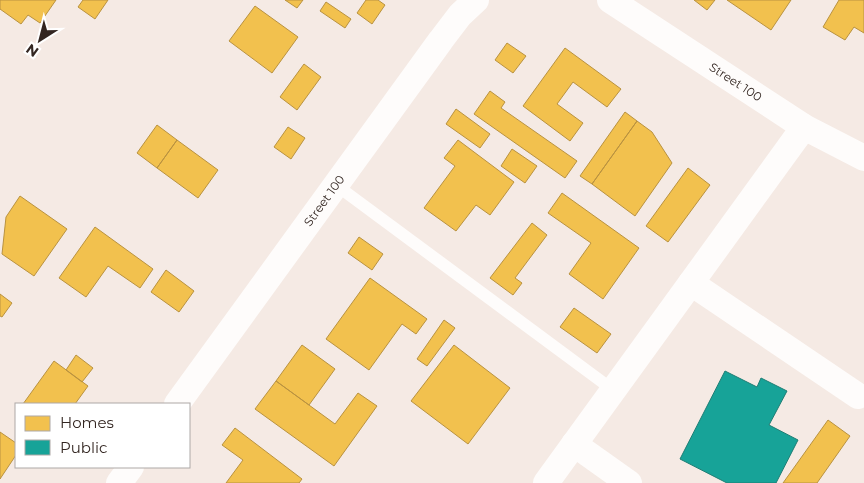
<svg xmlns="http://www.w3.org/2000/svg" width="864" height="483" viewBox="0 0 864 483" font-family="Montserrat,sans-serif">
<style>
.homes{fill:#f2c14e;stroke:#b99240}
.public{fill:#17a398;stroke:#1f7e74}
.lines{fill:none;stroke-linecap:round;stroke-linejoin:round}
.lane{stroke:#fefcfb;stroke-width:12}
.street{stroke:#fefcfb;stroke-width:26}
.labels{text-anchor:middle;stroke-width:5;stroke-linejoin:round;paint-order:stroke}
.street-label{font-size:12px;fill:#332621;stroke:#fff}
</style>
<rect width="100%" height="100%" fill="#f5eae4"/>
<path class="homes" d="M 0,0 L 56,0 L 40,23 L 28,15 L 21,24 L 0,9 Z
M 83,0 L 108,0 L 95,19 L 78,7 Z
M 285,0 L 303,0 L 297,8 Z
M 366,0 L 378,0 L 385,5 L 372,24 L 357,13 Z
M 694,0 L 715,0 L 707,10 Z
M 727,0 L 791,0 L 771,30 Z
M 839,0 L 864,0 L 864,33 L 854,27 L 845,40 L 823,27 Z
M 326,2 L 351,19 L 345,28 L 320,11 Z
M 255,6 L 298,37 L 272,73 L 229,41 Z
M 507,43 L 526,56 L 513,73 L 495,60 Z
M 565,48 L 621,89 L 607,107 L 573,82 L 557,104 L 583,123 L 570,141 L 523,106 Z
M 304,64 L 321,77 L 297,110 L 280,97 Z
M 490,91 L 505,102 L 501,108 L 577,161 L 565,178 L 474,114 Z
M 456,109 L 490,134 L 480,148 L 446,124 Z
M 625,112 L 637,121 L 592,184 L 580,176 Z
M 637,121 L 652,132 L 672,163 L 635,216 L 592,184 Z
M 157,125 L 177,140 L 157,168 L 137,153 Z
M 288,127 L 305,138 L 291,159 L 274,147 Z
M 177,140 L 218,170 L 198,198 L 157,168 Z
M 458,140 L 514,182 L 490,215 L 476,205 L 456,231 L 424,208 L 455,166 L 444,158 Z
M 512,149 L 537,166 L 525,183 L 501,166 Z
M 688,168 L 710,185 L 668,242 L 646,226 Z
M 562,193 L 639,248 L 603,299 L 569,274 L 591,243 L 548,213 Z
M 20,196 L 67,229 L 34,276 L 2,254 L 6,217 Z
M 532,223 L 547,235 L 515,278 L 522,283 L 513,295 L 490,278 Z
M 95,227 L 153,269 L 140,288 L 108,266 L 86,297 L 59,278 Z
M 359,237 L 383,254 L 372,270 L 348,253 Z
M 166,270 L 194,291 L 179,312 L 151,292 Z
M 370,278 L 427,319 L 416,334 L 402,324 L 369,370 L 326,339 Z
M 0,294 L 12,303 L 2,317 L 0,316 Z
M 574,308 L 611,334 L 597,353 L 560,327 Z
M 444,320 L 455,328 L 427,366 L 417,359 Z
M 302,345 L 335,369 L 309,405 L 276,381 Z
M 454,345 L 510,388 L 468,444 L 411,401 Z
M 76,355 L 93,368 L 82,382 L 66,370 Z
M 54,361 L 88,386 L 75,404 L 23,404 Z
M 276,381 L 335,424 L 358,393 L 377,406 L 334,466 L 255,409 Z
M 828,420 L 850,436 L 817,483 L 783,483 Z
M 235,428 L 302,479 L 299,483 L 226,483 L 243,460 L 222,445 Z
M 0,432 L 16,443 L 16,455 L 0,479 Z"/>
<path class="public" d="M 725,371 L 757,387 L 761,378 L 787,391 L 769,425 L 798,440 L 776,483 L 727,483 L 680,459 Z"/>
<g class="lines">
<path class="lane" d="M 336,185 L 613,390"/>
<g class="street">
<path id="s1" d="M 610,0 L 804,127 L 864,158"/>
<path d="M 691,283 L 858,396"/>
<path id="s2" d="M 177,404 L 441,40 L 460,15 L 476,0"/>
<path d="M 574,444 L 629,483"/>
<path d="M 119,483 L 131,467"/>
<path d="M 546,483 L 804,127"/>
</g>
</g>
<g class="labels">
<g class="street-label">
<text dy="4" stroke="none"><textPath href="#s1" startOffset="150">Street 100</textPath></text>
<text dy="4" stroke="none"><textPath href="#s2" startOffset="251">Street 100</textPath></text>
</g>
</g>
<rect x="15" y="403" width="175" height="65" fill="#ffffff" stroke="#ada8a6"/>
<rect x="25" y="416" width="25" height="15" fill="#f2c14e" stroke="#ada8a6"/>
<text x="60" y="428" font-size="15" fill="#332621">Homes</text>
<rect x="25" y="440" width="25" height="15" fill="#17a398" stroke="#ada8a6"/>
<text x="60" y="453" font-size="15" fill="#332621">Public</text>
<g transform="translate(40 40) rotate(216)" stroke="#ffffff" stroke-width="4" paint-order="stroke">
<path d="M0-4L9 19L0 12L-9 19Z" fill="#332621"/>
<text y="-8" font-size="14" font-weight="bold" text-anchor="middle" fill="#332621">N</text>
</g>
</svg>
